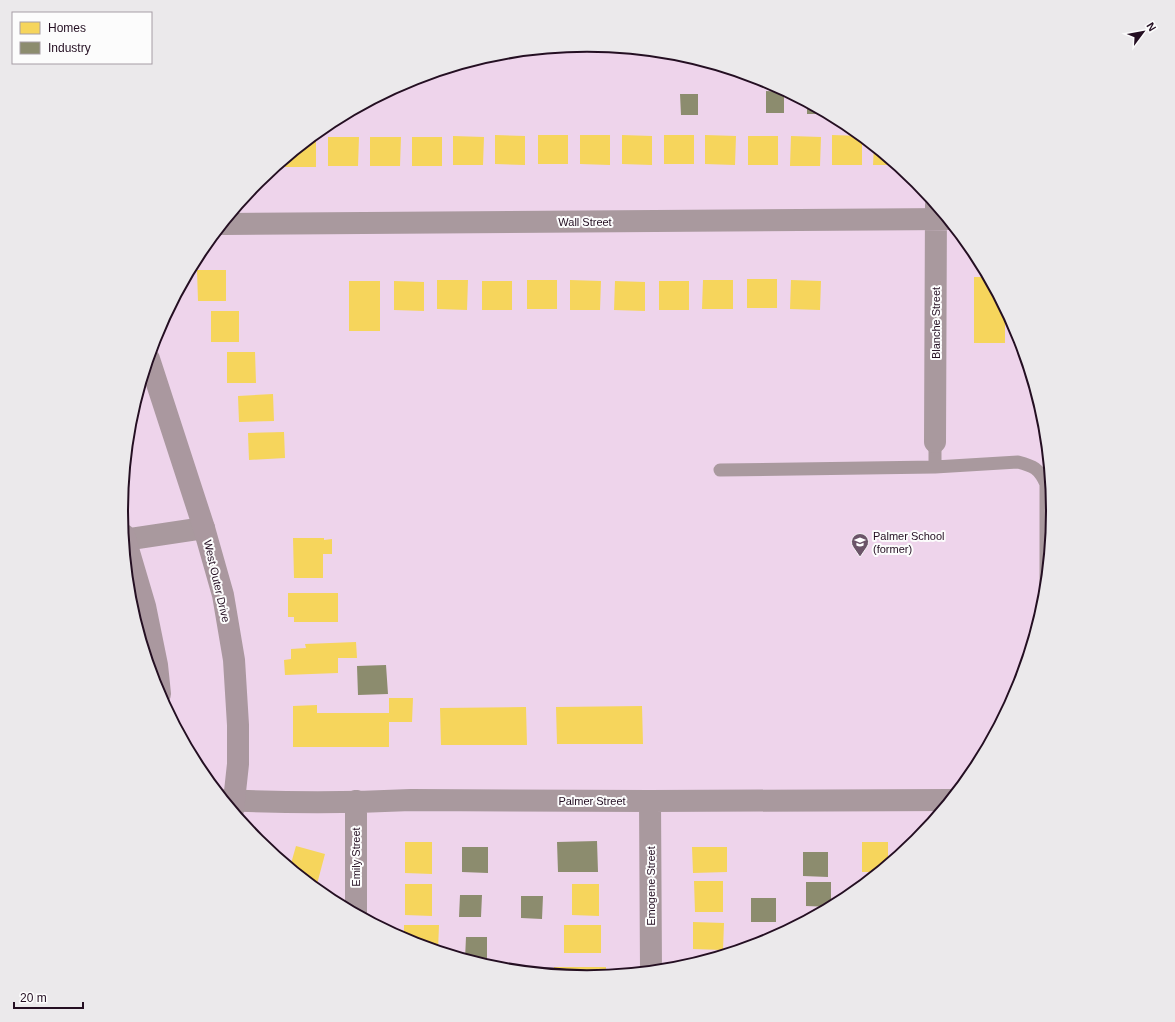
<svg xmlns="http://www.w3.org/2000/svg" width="1175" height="1022" viewBox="0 0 1175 1022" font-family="Helvetica,sans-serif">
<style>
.homes{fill:#f6d55c}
.industry{fill:#8c8c6e}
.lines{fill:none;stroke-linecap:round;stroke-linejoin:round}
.path{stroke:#ae9ea9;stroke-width:2.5;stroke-dasharray:3 3;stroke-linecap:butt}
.service{stroke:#a9999e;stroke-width:13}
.minor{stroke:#a9999e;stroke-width:22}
.secondary{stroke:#aa989f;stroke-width:22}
.labels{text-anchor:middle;stroke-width:4;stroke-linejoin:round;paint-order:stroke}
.street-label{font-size:11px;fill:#240f22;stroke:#fcfcfc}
.poi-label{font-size:11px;fill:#240f22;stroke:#fcfcfc;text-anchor:start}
.rim{fill:none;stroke:#240f22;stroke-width:2}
</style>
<rect width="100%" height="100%" fill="#eed4eb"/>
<path class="homes" d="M 495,135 L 525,136 L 525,165 L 495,164 Z
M 538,135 L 568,135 L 568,164 L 538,164 Z
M 580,135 L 610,135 L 610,165 L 580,164 Z
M 622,135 L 652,136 L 652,165 L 622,164 Z
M 664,135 L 694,135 L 694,164 L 664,164 Z
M 705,135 L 736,136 L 735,165 L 705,164 Z
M 832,135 L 862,136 L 862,165 L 832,165 Z
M 453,136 L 484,137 L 483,165 L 453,165 Z
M 748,136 L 778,136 L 778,165 L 748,165 Z
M 791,136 L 821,137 L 820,166 L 790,166 Z
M 328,137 L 359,137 L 358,166 L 328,166 Z
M 370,137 L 401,137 L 400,166 L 370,166 Z
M 412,137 L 442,137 L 442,166 L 412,166 Z
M 311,138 L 316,138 L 316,167 L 285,167 L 285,159 Z
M 874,146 L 897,165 L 873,165 Z
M 197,270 L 226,270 L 226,301 L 198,301 Z
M 974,277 L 988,277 L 1005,309 L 1005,343 L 974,343 Z
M 747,279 L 777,279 L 777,308 L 747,308 Z
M 437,280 L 468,280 L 467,310 L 437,309 Z
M 527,280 L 557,280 L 557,309 L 527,309 Z
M 570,280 L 601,281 L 600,310 L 570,310 Z
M 703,280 L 733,280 L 733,309 L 702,309 Z
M 791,280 L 821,281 L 820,310 L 790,309 Z
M 349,281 L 380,281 L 380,331 L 349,331 Z
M 394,281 L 424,282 L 424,311 L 394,310 Z
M 482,281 L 512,281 L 512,310 L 482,310 Z
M 615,281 L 645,282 L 645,311 L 614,310 Z
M 659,281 L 689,281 L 689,310 L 659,310 Z
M 211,311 L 239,311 L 239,342 L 211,342 Z
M 1017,330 L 1018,333 L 1021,343 L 1017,343 Z
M 227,352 L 255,352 L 256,383 L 227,383 Z
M 273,394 L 274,421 L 239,422 L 238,396 Z
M 284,432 L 285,458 L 249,460 L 248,433 Z
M 293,538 L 324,538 L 324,540 L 332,539 L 332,554 L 323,554 L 323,578 L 294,578 Z
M 288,593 L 338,593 L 338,622 L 294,622 L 294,617 L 288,617 Z
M 356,642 L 357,658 L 338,658 L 338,673 L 285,675 L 284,660 L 291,659 L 291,649 L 306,648 L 305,644 Z
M 389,698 L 413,698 L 412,722 L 389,722 L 389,747 L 293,747 L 293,706 L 317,705 L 317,713 L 389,713 Z
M 642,706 L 643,744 L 557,744 L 556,707 Z
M 526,707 L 527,745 L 441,745 L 440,708 Z
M 405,842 L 432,842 L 432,874 L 405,873 Z
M 862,842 L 888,842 L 888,864 L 878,872 L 862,872 Z
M 296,846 L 325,854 L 316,888 L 290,867 Z
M 692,847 L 727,847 L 727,872 L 693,873 Z
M 694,881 L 723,881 L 723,912 L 695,912 Z
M 405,884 L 432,884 L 432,916 L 405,915 Z
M 572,884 L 599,884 L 599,916 L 572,915 Z
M 693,922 L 724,923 L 723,950 L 693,949 Z
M 404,925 L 439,925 L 438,950 L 409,941 L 404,939 Z
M 564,925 L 601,925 L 601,953 L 564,953 Z
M 554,967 L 606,967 L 606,975 L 587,977 L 554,974 Z"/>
<path class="industry" d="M 667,53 L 679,54 L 681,55 L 681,57 L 667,56 Z
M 766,91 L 784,92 L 784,113 L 766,113 Z
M 680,94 L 698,94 L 698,115 L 681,115 Z
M 807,103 L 825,112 L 825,114 L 807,114 Z
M 386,665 L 388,694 L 358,695 L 357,666 Z
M 597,841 L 598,872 L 558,872 L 557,842 Z
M 462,847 L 488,847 L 488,873 L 462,872 Z
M 803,852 L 828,852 L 828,877 L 803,876 Z
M 806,882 L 831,882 L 831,907 L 806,906 Z
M 460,895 L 482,895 L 481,917 L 459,917 Z
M 521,896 L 543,896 L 542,919 L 521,918 Z
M 751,898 L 776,898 L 776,922 L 751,922 Z
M 763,936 L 775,936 L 763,942 Z
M 466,937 L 487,937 L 487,959 L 465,959 Z"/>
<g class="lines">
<path class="path" d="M 966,780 L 966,774"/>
<path class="service" d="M 935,442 L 935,467 L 1018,462 C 1033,466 1039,468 1046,484 L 1046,584
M 720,470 L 935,467"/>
<path class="minor" d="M 223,224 L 948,219
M 935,442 L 936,205
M 124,540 L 204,528
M 225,800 C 287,803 349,803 411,800 L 650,801 L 950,800
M 650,801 L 651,971
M 356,913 L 356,801"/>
<path class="secondary" d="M 149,359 L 204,528 L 223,595 L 234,660 L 238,725 L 238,764 L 233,810
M 124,535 L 145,606 L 157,665 L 160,694"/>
</g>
<defs>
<symbol id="school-pin" viewBox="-11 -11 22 30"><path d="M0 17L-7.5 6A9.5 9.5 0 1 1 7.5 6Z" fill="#6b5468" stroke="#fcfcfc"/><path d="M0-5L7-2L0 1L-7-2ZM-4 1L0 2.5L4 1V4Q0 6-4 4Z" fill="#fff"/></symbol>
</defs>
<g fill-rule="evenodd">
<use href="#school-pin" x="850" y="532" width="20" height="27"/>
</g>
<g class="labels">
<g class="street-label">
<text x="585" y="226">Wall Street</text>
<text transform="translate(936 323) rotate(-90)" y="4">Blanche Street</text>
<text transform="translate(217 581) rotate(77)" y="4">West Outer Drive</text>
<text x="592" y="805">Palmer Street</text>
<text transform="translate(356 857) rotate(-90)" y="4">Emily Street</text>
<text transform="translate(651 886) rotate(-90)" y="4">Emogene Street</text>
</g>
<g class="poi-label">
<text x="873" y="540">Palmer School<tspan x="873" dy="13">(former)</tspan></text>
</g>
</g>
<path d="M0 0H1175V1022H0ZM128 511a459 459 0 1 1 918 0a459 459 0 1 1-918 0Z" fill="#ebe9eb" fill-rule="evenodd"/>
<path class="rim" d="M128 511a459 459 0 1 1 918 0a459 459 0 1 1-918 0Z"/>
<rect x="12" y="12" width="140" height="52" fill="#fcfcfc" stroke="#a69da5"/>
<rect x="20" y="22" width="20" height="12" fill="#f6d55c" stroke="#a69da5"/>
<text x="48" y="32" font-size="12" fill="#240f22">Homes</text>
<rect x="20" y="42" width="20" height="12" fill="#8c8c6e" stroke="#a69da5"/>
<text x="48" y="52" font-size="12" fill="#240f22">Industry</text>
<g transform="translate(1143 32) rotate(58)" stroke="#fcfcfc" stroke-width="3" paint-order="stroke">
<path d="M0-3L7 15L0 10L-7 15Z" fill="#240f22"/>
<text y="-6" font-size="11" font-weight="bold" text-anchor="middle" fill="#240f22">N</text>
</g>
<path d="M14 1002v6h69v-6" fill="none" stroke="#240f22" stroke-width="2"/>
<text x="20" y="1002" font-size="12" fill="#240f22" stroke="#fcfcfc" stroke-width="3" paint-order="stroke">20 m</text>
</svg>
